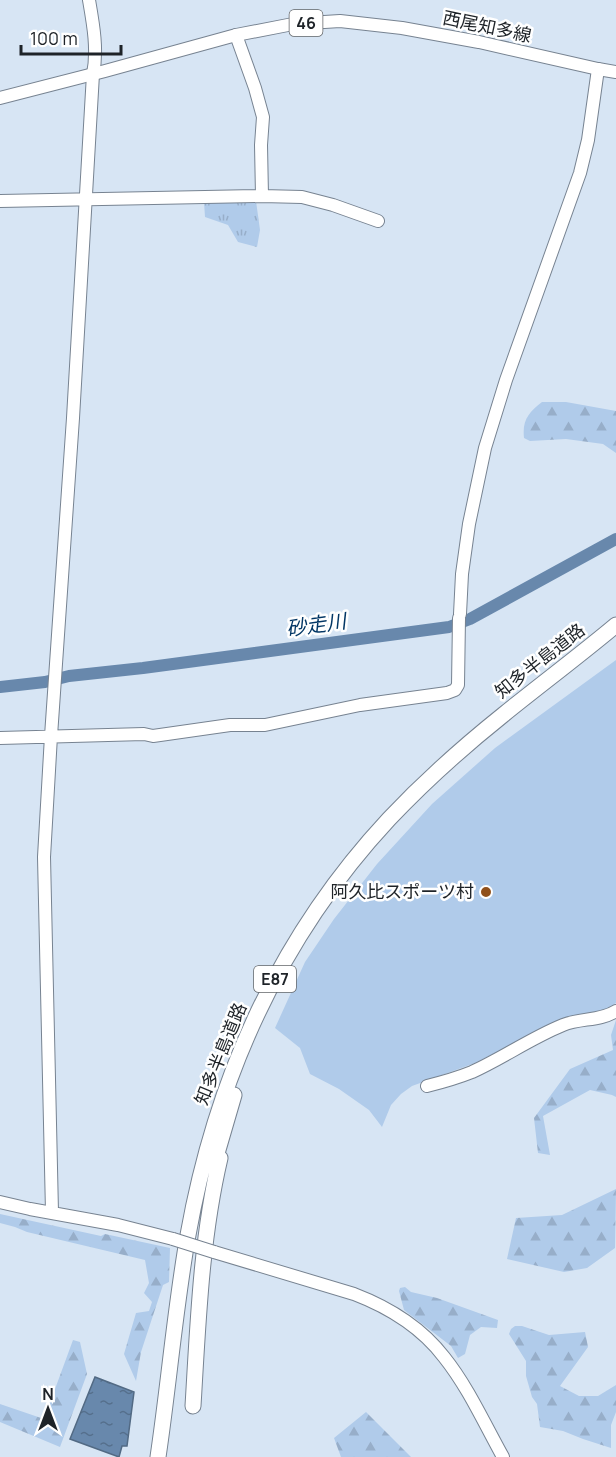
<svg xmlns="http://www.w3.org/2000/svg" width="616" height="1457" viewBox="0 0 616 1457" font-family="Manrope,'Noto Sans JP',sans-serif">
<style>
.forest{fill:url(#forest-firs)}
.park{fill:url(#park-tufts)}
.garden{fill:#b0cbea}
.water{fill:url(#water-ripples);stroke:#526a84;stroke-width:1.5}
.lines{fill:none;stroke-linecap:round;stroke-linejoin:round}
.river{stroke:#6888ac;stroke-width:12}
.secondary-casing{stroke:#778391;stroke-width:14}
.primary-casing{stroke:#778391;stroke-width:14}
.highway-casing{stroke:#778391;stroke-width:17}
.secondary{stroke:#fff;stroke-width:12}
.primary{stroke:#fff;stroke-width:12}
.highway{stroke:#fff;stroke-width:15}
.secondary-bridge-casing{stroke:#778391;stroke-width:14;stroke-linecap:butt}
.secondary-bridge{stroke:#fff;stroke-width:12}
.poi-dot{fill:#90501a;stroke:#fff;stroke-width:2}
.labels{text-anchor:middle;stroke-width:5;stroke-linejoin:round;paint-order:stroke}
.shield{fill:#fff;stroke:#626568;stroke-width:1.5}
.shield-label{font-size:16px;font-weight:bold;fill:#1e2328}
.street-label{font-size:18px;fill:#1e2328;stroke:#fff}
.poi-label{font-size:18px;fill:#1e2328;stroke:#fff;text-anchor:end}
.water-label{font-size:20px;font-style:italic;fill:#023665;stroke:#fff}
</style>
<defs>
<pattern id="forest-firs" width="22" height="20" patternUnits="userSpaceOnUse" patternTransform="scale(1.5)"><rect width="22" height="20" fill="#b0cbea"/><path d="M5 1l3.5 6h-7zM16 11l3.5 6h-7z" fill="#97aec9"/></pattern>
<pattern id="park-tufts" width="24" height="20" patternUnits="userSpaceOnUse" patternTransform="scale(1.5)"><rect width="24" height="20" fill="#b0cbea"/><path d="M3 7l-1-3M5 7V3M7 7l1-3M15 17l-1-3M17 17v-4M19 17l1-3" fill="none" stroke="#97aec9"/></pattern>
<pattern id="water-ripples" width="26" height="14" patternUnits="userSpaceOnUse" patternTransform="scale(1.5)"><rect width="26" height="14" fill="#6888ac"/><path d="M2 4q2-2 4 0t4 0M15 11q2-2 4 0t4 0" fill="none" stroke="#556f8c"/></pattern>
</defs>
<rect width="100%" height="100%" fill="#d7e5f4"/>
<path class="forest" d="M 542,402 L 566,402 L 616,411 L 616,453 L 603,444 L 566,439 L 530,441 L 524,438 C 522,420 529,412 542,402 Z
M 616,1020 L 616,1097 L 612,1095 L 590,1090 L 543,1116 L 550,1155 L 538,1153 L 534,1118 L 570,1069 L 613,1050 L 611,1035 Z
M 616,1189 L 615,1248 L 587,1268 L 564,1272 L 507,1259 L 516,1218 L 562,1215 Z
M 0,1214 L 101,1236 L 105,1234 L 170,1248 L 169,1282 L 163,1285 L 141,1352 L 136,1381 L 124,1354 L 136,1313 L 149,1311 L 152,1302 L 144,1293 L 149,1283 L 145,1260 L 27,1232 L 15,1227 L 0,1223 Z
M 405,1287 L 411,1292 L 437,1298 L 498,1320 L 497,1328 L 481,1327 L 470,1335 L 465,1354 L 458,1358 L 451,1346 L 404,1310 L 399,1291 L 400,1288 Z
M 515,1326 L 522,1326 L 549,1335 L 585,1332 L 588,1347 L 560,1386 L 579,1396 L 598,1396 L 616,1385 L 616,1412 L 611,1425 L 611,1448 L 583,1439 L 563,1431 L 540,1427 L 537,1404 L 532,1397 L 526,1376 L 526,1361 L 509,1334 L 511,1329 Z
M 73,1340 L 80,1342 L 87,1374 L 60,1447 L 0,1422 L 0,1404 L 44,1419 Z
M 366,1412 L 411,1457 L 341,1457 L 334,1438 Z"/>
<path class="park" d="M 256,201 L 260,230 L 257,247 L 238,242 L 228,225 L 205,217 L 204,202 Z"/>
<path class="garden" d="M 616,660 L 616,1003 L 604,1011 L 573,1016 L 548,1026 L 475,1063 L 412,1086 L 401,1094 L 391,1105 L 382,1127 L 369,1110 L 339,1089 L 310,1074 L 300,1048 L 275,1028 L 305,962 L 334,919 L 377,864 L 432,804 L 495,748 Z"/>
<path class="water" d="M 95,1377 L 134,1392 L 127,1446 L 122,1446 L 119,1457 L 70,1439 Z"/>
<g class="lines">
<path class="river" d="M 0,687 L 45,682 L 69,676 L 143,668 L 449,627 L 470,619 L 616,539"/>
<defs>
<path id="secondary" d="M 236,35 L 255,88 L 263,117 L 261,145 L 262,196
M 0,201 L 262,196 L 302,197 L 333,205 L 378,221
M 460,614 L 462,574 L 469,524 L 485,448 L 506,380 L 580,173 L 588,140 L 598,69
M 0,738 L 144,734 L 153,736 L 230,725 L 265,725 L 360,705 L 447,693 L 455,690 L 458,685 L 459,618
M 427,1086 C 443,1082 457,1078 472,1072 C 503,1058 531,1038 563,1025 C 580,1018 601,1021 616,1011
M 0,1202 L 30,1209 L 118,1225 L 173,1239
M 52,1212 L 44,857 L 51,736 L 73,418 L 93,74 C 98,50 93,23 89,0
M 214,1252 L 354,1294 C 388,1307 421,1327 444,1357 C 468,1387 484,1423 503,1457"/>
<path id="primary" d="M 0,98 L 105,71 L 236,35 L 293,24 L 340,21 L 402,28 L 479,42 L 598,69 L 616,72"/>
<path id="highway" d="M 213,1167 L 234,1095
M 193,1406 C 198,1323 201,1239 220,1158
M 158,1457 C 169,1383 175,1308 188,1235 C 216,1079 280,936 389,819 C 424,782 463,747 503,715 C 540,685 579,656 616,625"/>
</defs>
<use href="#secondary" class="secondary-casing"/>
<use href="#primary" class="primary-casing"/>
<use href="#highway" class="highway-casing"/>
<use href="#secondary" class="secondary"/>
<use href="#primary" class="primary"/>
<use href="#highway" class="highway"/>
<defs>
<path id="secondary-bridge" d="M 173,1239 L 214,1252"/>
</defs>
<use href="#secondary-bridge" class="secondary-bridge-casing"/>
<use href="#secondary-bridge" class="secondary-bridge"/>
</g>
<circle class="poi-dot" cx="486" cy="892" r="6"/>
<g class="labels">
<g class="shield">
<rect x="289.5" y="10" width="33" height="26" rx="4.5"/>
<rect x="254" y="966" width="42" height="26" rx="4.5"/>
</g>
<g class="shield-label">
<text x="306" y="29">46</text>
<text x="275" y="985">E87</text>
</g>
<g class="street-label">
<text transform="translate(487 27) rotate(12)" y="6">西尾知多線</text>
<text transform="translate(540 661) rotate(-38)" y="6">知多半島道路</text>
<text transform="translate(221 1054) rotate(-68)" y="6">知多半島道路</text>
</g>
<g class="poi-label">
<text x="474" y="898">阿久比スポーツ村</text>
</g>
<g class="water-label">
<text transform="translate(316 625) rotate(-8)" y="7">砂走川</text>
</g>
</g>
<g transform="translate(48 1409)" stroke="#ffffff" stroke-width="4.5" paint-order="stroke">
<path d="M0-4.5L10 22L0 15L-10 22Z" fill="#1e2328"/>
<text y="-9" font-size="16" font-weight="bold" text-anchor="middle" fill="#1e2328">N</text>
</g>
<path d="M21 45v9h100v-9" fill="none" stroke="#1e2328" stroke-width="3"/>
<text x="30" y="45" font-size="18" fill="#1e2328" stroke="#ffffff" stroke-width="4.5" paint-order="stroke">100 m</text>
</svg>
